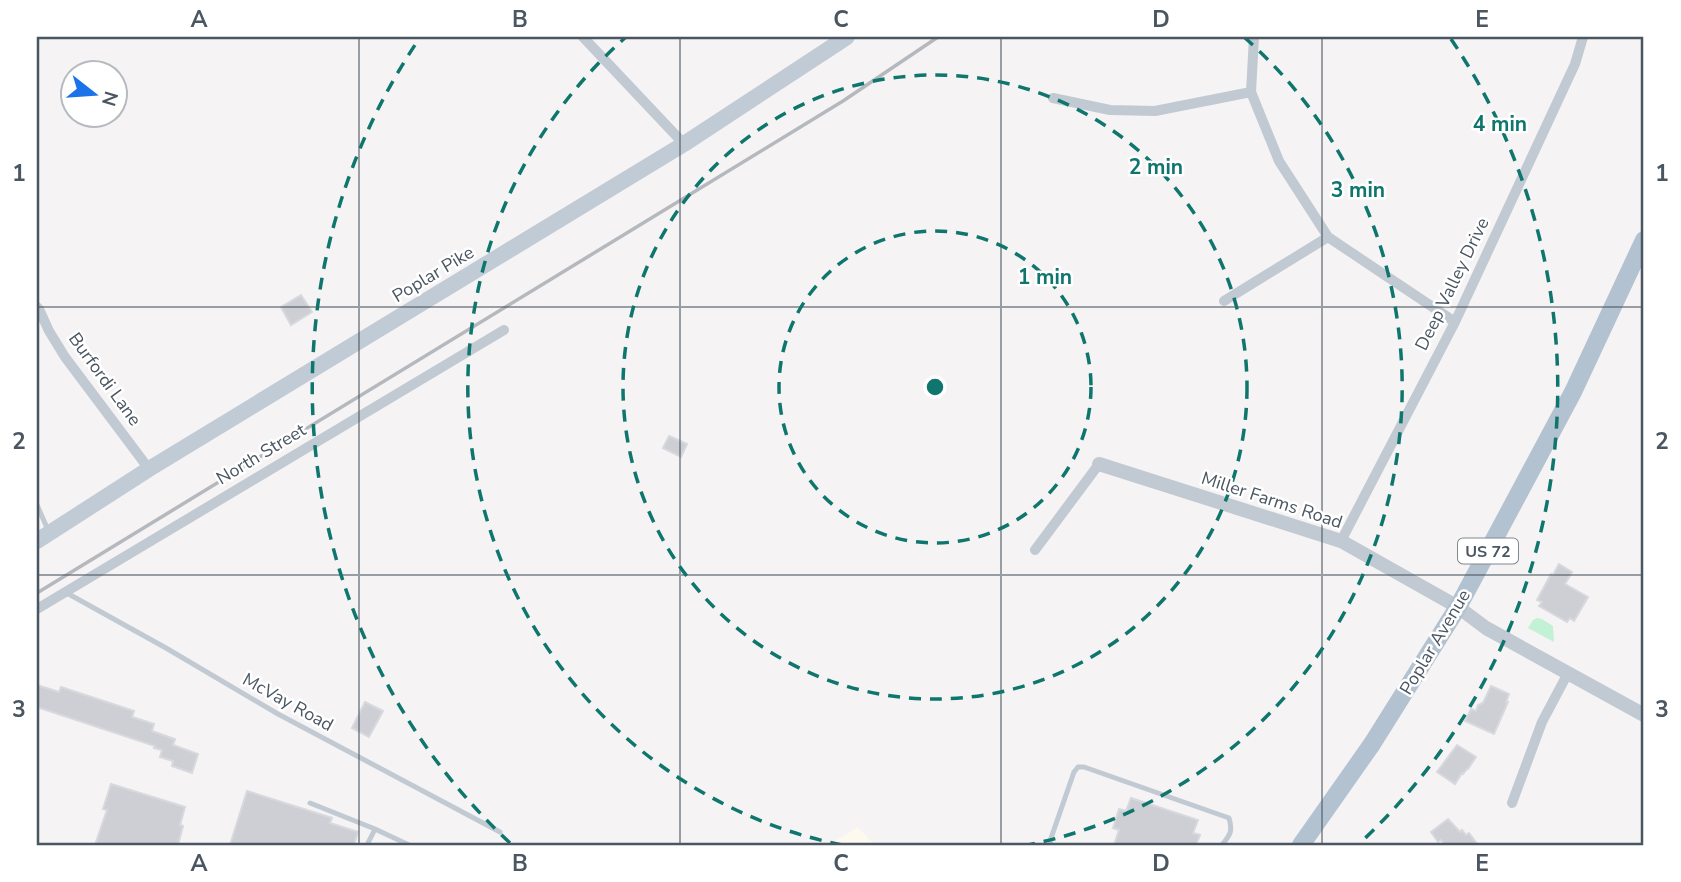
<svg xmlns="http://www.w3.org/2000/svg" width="1681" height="882" viewBox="0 0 1681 882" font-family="'Nunito Sans',sans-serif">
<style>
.commercial{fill:#fdf9ef}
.green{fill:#c3f1d5}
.building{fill:#cdcfd5;stroke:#d7d9de;stroke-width:2}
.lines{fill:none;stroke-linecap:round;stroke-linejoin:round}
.service{stroke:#c1cad2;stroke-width:5}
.minor{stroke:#c1cad2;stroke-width:10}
.tertiary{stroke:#c1cad2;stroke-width:14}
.secondary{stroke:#c1cbd6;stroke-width:16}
.primary{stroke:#b3c2d1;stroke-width:18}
.rail{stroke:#b5b8bd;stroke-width:3.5}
.grid{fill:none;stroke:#4a5661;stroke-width:2;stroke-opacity:0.55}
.ring{fill:none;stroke:#0f766e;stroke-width:3.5;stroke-dasharray:12 9}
.labels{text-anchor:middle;stroke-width:5;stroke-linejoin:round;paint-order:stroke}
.shield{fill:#fff;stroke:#808990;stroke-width:2}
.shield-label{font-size:16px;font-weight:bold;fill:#4a5661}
.street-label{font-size:18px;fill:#4a5661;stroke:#fff}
.centre{fill:#0f766e;stroke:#fff;stroke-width:3.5}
.ring-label{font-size:21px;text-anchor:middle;font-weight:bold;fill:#0f766e;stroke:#fff;stroke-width:5;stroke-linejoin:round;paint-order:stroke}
.neatline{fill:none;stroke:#4a5661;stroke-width:2.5}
.grid-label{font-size:23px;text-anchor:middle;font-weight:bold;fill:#4a5661}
</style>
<rect width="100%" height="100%" fill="#f5f3f3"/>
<path class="commercial" d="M 858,827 L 875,845 L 828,845 Z"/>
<path class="green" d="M 1537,618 L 1542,619 L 1553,626 L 1554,642 L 1528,628 L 1533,620 Z"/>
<path class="building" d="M 301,295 L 312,312 L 291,325 L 281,307 Z
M 669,436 L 687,444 L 681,457 L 663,448 Z
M 1559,564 L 1572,572 L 1565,584 L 1588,597 L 1574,621 L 1570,618 L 1567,622 L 1539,606 L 1542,602 L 1537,600 L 1551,574 L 1553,575 Z
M 37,685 L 59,692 L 61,687 L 134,711 L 132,717 L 154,724 L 152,731 L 175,739 L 173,745 L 198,754 L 192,773 L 172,766 L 173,761 L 160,757 L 162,750 L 154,748 L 155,746 L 37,707 Z
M 1491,686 L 1509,694 L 1506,702 L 1508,702 L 1494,734 L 1465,721 L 1471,709 L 1476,711 L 1478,705 L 1483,703 Z
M 365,702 L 383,711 L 369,737 L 352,728 Z
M 1457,745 L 1476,757 L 1468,769 L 1467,769 L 1463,774 L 1462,773 L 1455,784 L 1437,772 Z
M 111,784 L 185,807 L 180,825 L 183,826 L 178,845 L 95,845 L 107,810 L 103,809 Z
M 247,791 L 332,818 L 330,823 L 358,832 L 354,845 L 230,845 Z
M 1131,798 L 1198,820 L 1193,833 L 1200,835 L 1196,845 L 1114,845 L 1119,830 L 1113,828 L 1119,809 L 1126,811 Z
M 1448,819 L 1460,832 L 1462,830 L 1466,835 L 1469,833 L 1478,845 L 1445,845 L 1441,840 L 1438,842 L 1431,832 Z"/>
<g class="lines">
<path class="service" d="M 37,505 L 48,530
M 65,592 L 166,648 L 278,714 L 500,832
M 310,803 L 375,829
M 367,845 L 375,829 L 409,845
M 1051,845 L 1050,841 L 1074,772 L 1078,767 L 1084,767 L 1229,818 C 1233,832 1230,835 1222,845"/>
<path class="minor" d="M 583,37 L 684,144
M 1254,37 L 1251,92 L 1279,161 L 1328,237 L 1455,322
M 1053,98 L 1110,110 L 1155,111 L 1251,92
M 1224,301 L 1328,237
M 37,307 L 39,309 L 49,331 L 65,357 L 149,469
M 1341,541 L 1455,322 L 1575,64 L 1583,37
M 1035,550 L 1099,464
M 37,609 L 504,330
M 1512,803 L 1542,722 L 1568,673"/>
<path class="tertiary" d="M 1099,464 L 1341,541 L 1458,607 L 1486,628 L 1644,715"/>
<path class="secondary" d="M 37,541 L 149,469 L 684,144 L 847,37"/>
<path class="primary" d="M 1301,845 L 1372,744 L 1458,607 L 1573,392 L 1644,240"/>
<path class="rail" d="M 37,593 L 843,101 L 938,37"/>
</g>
<path class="grid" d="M 359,37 L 359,845M 680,37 L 680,845M 1001,37 L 1001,845M 1322,37 L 1322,845M 37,307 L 1644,307M 37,575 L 1644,575"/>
<g class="ring">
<circle cx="935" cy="387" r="156"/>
<circle cx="935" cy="387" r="312"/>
<path d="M842 845A467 467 0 0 1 626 37M1244 37A467 467 0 0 1 1028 845"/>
<path d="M510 843A623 623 0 0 1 419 39M1451 39A623 623 0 0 1 1360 843"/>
</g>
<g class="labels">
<rect class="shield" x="1458" y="538.5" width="60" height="25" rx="5"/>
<g class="shield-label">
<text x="1488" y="557">US 72</text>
</g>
<g class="street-label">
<text transform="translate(433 274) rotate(-31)" y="6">Poplar Pike</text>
<text transform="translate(1452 284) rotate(-64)" y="6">Deep Valley Drive</text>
<text transform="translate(105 379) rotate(54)" y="6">Burfordi Lane</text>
<text transform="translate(261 454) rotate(-31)" y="6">North Street</text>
<text transform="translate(1272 500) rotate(18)" y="6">Miller Farms Road</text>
<text transform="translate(1435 642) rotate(-59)" y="6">Poplar Avenue</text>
<text transform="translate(288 702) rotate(29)" y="6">McVay Road</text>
</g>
</g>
<circle cx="935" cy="387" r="10" class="centre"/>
<g class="ring-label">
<text x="1500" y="131">4 min</text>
<text x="1156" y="174">2 min</text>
<text x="1358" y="197">3 min</text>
<text x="1045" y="284">1 min</text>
</g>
<rect width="1681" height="882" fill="none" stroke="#ffffff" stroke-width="77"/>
<g transform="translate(94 94) rotate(107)"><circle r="33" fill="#ffffff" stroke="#b7bbc0" stroke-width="2"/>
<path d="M0-5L12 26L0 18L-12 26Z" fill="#1a73e8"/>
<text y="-10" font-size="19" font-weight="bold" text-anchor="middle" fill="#4a5661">N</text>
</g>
<rect x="38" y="38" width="1604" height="806" class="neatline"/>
<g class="grid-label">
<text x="199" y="27">A</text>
<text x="520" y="27">B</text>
<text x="841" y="27">C</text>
<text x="1161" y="27">D</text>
<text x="1482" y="27">E</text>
<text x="19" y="181">1</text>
<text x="1662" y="181">1</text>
<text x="19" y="449">2</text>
<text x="1662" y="449">2</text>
<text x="19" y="717">3</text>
<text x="1662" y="717">3</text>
<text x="199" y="871">A</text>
<text x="520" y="871">B</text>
<text x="841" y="871">C</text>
<text x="1161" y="871">D</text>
<text x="1482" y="871">E</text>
</g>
</svg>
